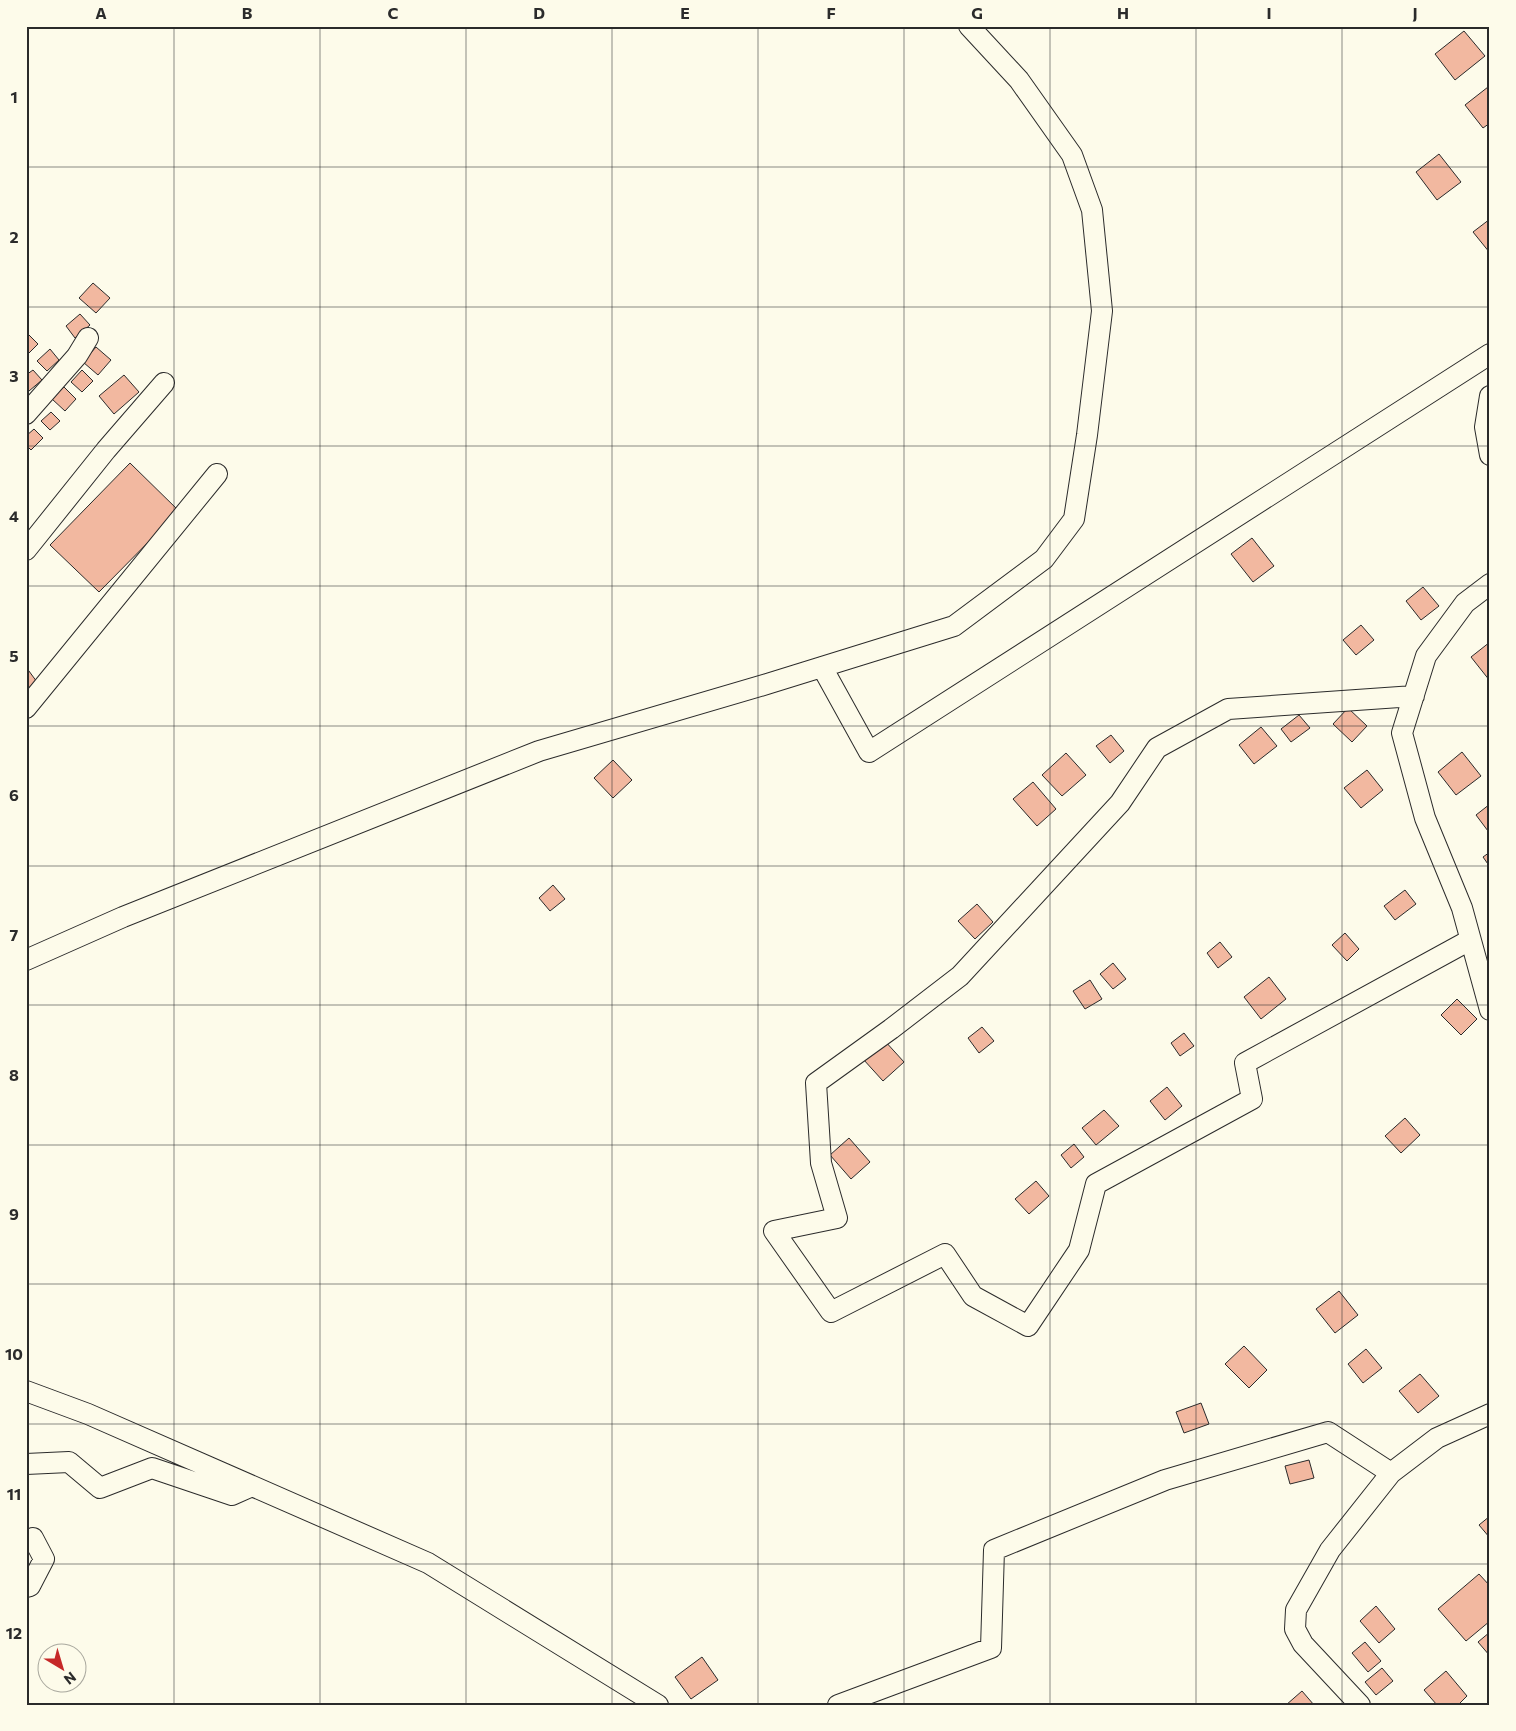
<svg xmlns="http://www.w3.org/2000/svg" width="1516" height="1731" viewBox="0 0 1516 1731" font-family="Commissioner,sans-serif">
<style>
.building{fill:#f2b8a0;stroke:#2b2b2b}
.lines{fill:none;stroke-linecap:round;stroke-linejoin:round}
.minor-casing{stroke:#2b2b2b;stroke-width:22}
.minor{stroke:#fdfbea;stroke-width:20}
.grid{fill:none;stroke:#2b2b2b;stroke-width:1;stroke-opacity:0.55}
.neatline{fill:none;stroke:#2b2b2b;stroke-width:2}
.grid-label{font-size:16px;text-anchor:middle;font-weight:bold;fill:#2b2b2b}
</style>
<rect width="100%" height="100%" fill="#fdfbea"/>
<path class="building" d="M 1464,31 L 1485,56 L 1455,80 L 1435,54 Z
M 1488,87 L 1490,123 L 1483,128 L 1465,105 Z
M 1439,154 L 1461,182 L 1437,200 L 1416,172 Z
M 1490,219 L 1490,253 L 1473,232 Z
M 93,283 L 110,298 L 96,313 L 79,298 Z
M 80,314 L 90,325 L 75,338 L 66,326 Z
M 28,334 L 38,344 L 27,355 L 26,335 Z
M 96,347 L 111,360 L 98,375 L 83,362 Z
M 50,349 L 59,360 L 47,371 L 37,361 Z
M 33,370 L 42,380 L 29,391 L 26,388 L 26,375 Z
M 82,370 L 93,381 L 82,392 L 71,382 Z
M 124,375 L 139,392 L 114,414 L 99,396 Z
M 64,387 L 76,399 L 65,411 L 52,399 Z
M 51,412 L 60,421 L 50,430 L 41,421 Z
M 34,429 L 43,438 L 31,450 L 26,445 L 26,436 Z
M 130,463 L 179,511 L 99,592 L 50,545 Z
M 1252,538 L 1274,566 L 1253,582 L 1231,554 Z
M 1423,587 L 1439,606 L 1421,620 L 1406,601 Z
M 1361,625 L 1374,640 L 1356,655 L 1343,640 Z
M 1490,642 L 1490,681 L 1471,657 Z
M 26,667 L 37,682 L 26,690 Z
M 1348,708 L 1367,726 L 1352,742 L 1333,724 Z
M 1299,715 L 1310,728 L 1291,742 L 1281,729 Z
M 1261,727 L 1277,746 L 1254,764 L 1239,745 Z
M 1111,735 L 1124,751 L 1110,763 L 1096,746 Z
M 1462,752 L 1481,776 L 1456,795 L 1438,772 Z
M 1066,753 L 1086,775 L 1062,796 L 1042,775 Z
M 613,760 L 632,780 L 613,798 L 594,778 Z
M 1367,770 L 1383,790 L 1361,808 L 1344,788 Z
M 1033,782 L 1056,809 L 1037,826 L 1013,799 Z
M 1490,804 L 1490,830 L 1488,831 L 1476,815 Z
M 1490,852 L 1490,867 L 1483,857 Z
M 553,885 L 565,899 L 550,911 L 539,898 Z
M 1405,890 L 1416,904 L 1395,920 L 1384,906 Z
M 977,904 L 993,922 L 975,939 L 958,921 Z
M 1345,933 L 1359,949 L 1347,961 L 1332,945 Z
M 1220,942 L 1232,957 L 1218,968 L 1207,953 Z
M 1113,963 L 1126,979 L 1113,989 L 1100,974 Z
M 1269,977 L 1286,999 L 1261,1019 L 1244,997 Z
M 1090,980 L 1102,999 L 1085,1009 L 1073,991 Z
M 1457,999 L 1477,1019 L 1461,1035 L 1441,1015 Z
M 982,1027 L 994,1041 L 979,1053 L 968,1038 Z
M 1184,1033 L 1194,1046 L 1180,1056 L 1171,1043 Z
M 884,1040 L 904,1062 L 883,1081 L 863,1059 Z
M 1167,1087 L 1182,1106 L 1165,1120 L 1150,1101 Z
M 1104,1110 L 1119,1126 L 1096,1145 L 1082,1128 Z
M 1405,1118 L 1420,1135 L 1401,1153 L 1385,1136 Z
M 849,1138 L 870,1162 L 851,1179 L 830,1155 Z
M 1074,1144 L 1084,1157 L 1071,1168 L 1061,1155 Z
M 1036,1181 L 1049,1196 L 1029,1214 L 1015,1199 Z
M 1339,1291 L 1358,1315 L 1335,1333 L 1316,1309 Z
M 1244,1346 L 1267,1370 L 1249,1388 L 1225,1364 Z
M 1366,1349 L 1382,1368 L 1363,1383 L 1348,1364 Z
M 1420,1374 L 1439,1396 L 1418,1413 L 1399,1391 Z
M 1201,1403 L 1209,1424 L 1184,1433 L 1176,1412 Z
M 1309,1460 L 1314,1478 L 1290,1484 L 1285,1466 Z
M 1490,1516 L 1490,1538 L 1479,1525 Z
M 1479,1574 L 1490,1586 L 1490,1621 L 1466,1641 L 1438,1609 Z
M 1376,1606 L 1395,1629 L 1379,1643 L 1360,1621 Z
M 1490,1632 L 1490,1656 L 1478,1642 Z
M 1365,1642 L 1381,1661 L 1368,1672 L 1352,1653 Z
M 702,1657 L 718,1680 L 691,1699 L 675,1677 Z
M 1382,1668 L 1393,1681 L 1376,1695 L 1365,1682 Z
M 1446,1671 L 1467,1696 L 1458,1705 L 1437,1705 L 1424,1690 Z
M 1302,1691 L 1314,1705 L 1286,1705 Z"/>
<g class="lines">
<defs>
<path id="minor" d="M 1490,396 L 1485,427 L 1490,455
M 26,414 L 77,356 L 88,338
M 26,550 L 106,450 L 164,383
M 1490,584 L 1465,603 L 1426,656 L 1402,733 L 1425,818 L 1462,908 L 1490,1010
M 822,667 L 869,752 L 1490,354
M 1414,696 L 1228,709 L 1157,748 L 1120,803 L 960,976 L 891,1029 L 816,1083 L 821,1163 L 837,1218 L 774,1231 L 831,1312 L 945,1254 L 973,1296 L 1028,1326 L 1079,1250 L 1096,1184 L 1252,1099 L 1245,1063 L 1470,940
M 26,708 L 217,474
M 26,960 L 123,917 L 539,751 L 767,684 L 954,626 L 1044,559 L 1074,519 L 1087,435 L 1102,311 L 1092,210 L 1072,155 L 1019,80 L 969,26
M 26,1391 L 88,1414 L 428,1563 L 658,1705
M 26,1464 L 69,1462 L 100,1488 L 152,1468 L 232,1495 L 252,1486
M 26,1587 L 30,1586 L 44,1559 L 33,1538
M 838,1705 L 991,1648 L 994,1550 L 1165,1480 L 1328,1432 L 1391,1473
M 1360,1705 L 1303,1644 L 1295,1629 L 1296,1610 L 1330,1550 L 1391,1473 L 1437,1438 L 1490,1414"/>
</defs>
<use href="#minor" class="minor-casing"/>
<use href="#minor" class="minor"/>
</g>
<path class="grid" d="M 174,26 L 174,1705M 320,26 L 320,1705M 466,26 L 466,1705M 612,26 L 612,1705M 758,26 L 758,1705M 904,26 L 904,1705M 1050,26 L 1050,1705M 1196,26 L 1196,1705M 1342,26 L 1342,1705M 26,167 L 1490,167M 26,307 L 1490,307M 26,446 L 1490,446M 26,586 L 1490,586M 26,726 L 1490,726M 26,866 L 1490,866M 26,1005 L 1490,1005M 26,1145 L 1490,1145M 26,1284 L 1490,1284M 26,1424 L 1490,1424M 26,1564 L 1490,1564"/>
<rect width="1516" height="1731" fill="none" stroke="#fdfbea" stroke-width="55"/>
<g transform="translate(62 1668) rotate(142)"><circle r="24" fill="#fdfbea" stroke="#a9a89e"/>
<path d="M0-4L9 19L0 12L-9 19Z" fill="#c62828"/>
<text y="-8" font-size="14" font-weight="bold" text-anchor="middle" fill="#2b2b2b">N</text>
</g>
<rect x="28" y="28" width="1460" height="1676" class="neatline"/>
<g class="grid-label">
<text x="101" y="19">A</text>
<text x="247" y="19">B</text>
<text x="393" y="19">C</text>
<text x="539" y="19">D</text>
<text x="685" y="19">E</text>
<text x="831" y="19">F</text>
<text x="977" y="19">G</text>
<text x="1123" y="19">H</text>
<text x="1269" y="19">I</text>
<text x="1415" y="19">J</text>
<text x="14" y="103">1</text>
<text x="14" y="243">2</text>
<text x="14" y="382">3</text>
<text x="14" y="522">4</text>
<text x="14" y="662">5</text>
<text x="14" y="801">6</text>
<text x="14" y="941">7</text>
<text x="14" y="1081">8</text>
<text x="14" y="1220">9</text>
<text x="14" y="1360">10</text>
<text x="14" y="1500">11</text>
<text x="14" y="1639">12</text>
</g>
</svg>
